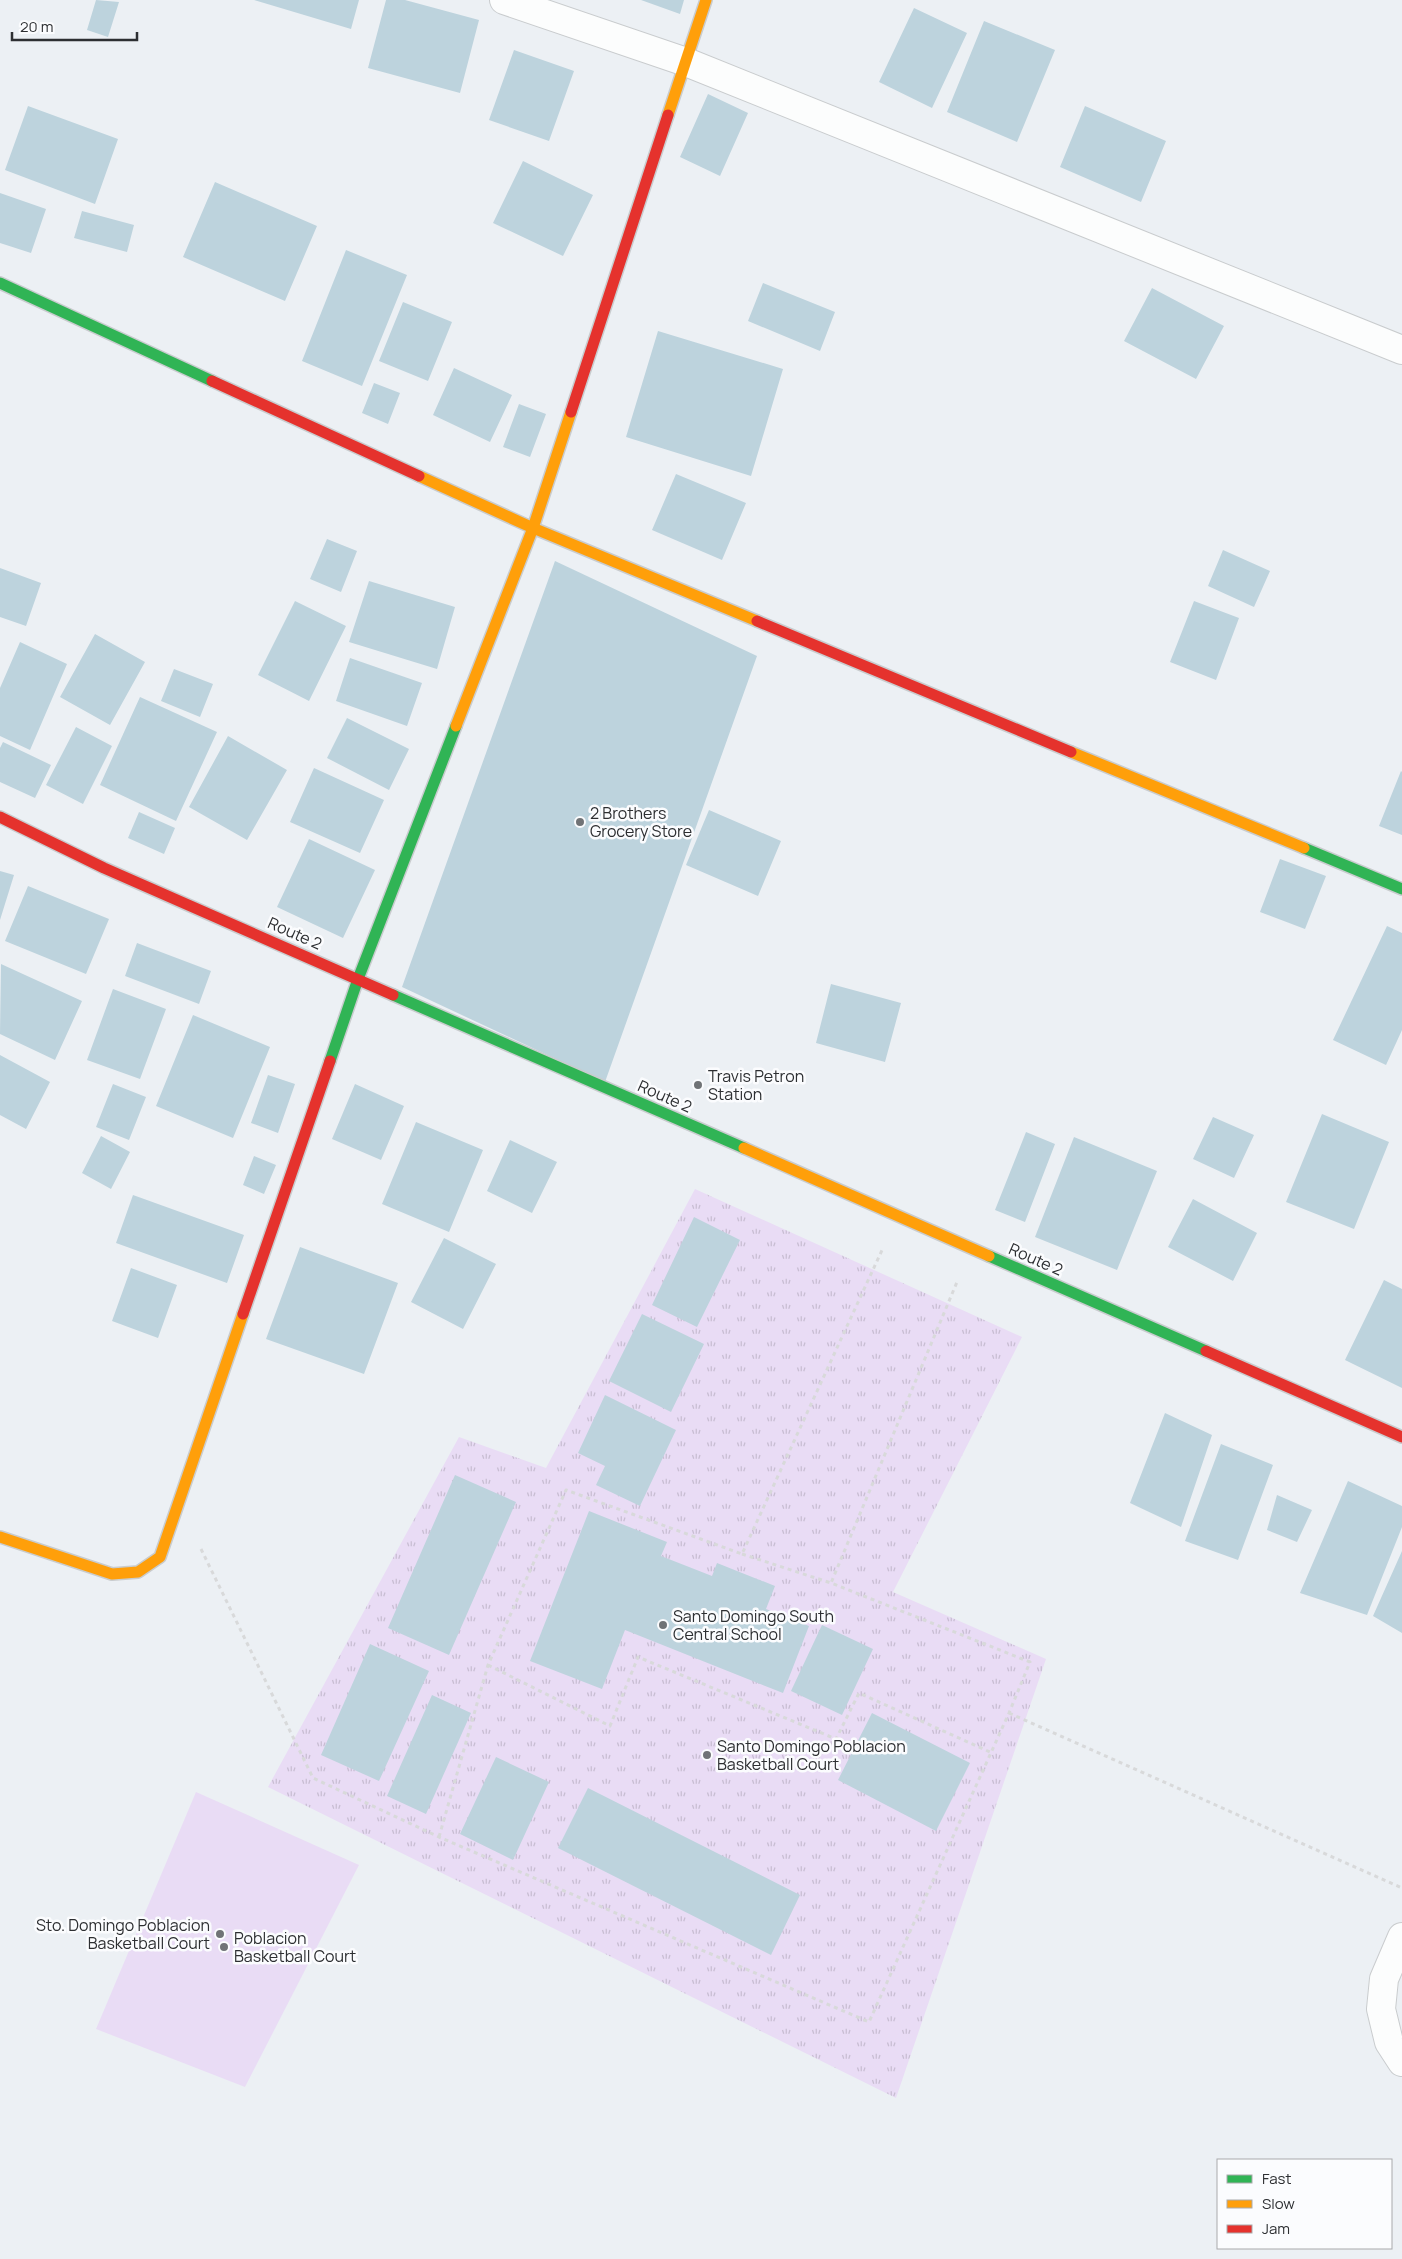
<svg xmlns="http://www.w3.org/2000/svg" width="1402" height="2259" viewBox="0 0 1402 2259" font-family="Manrope,sans-serif">
<style>
.grass{fill:#e9dcf5}
.park{fill:url(#park-tufts)}
.building{fill:#bdd3dd}
.lines{fill:none;stroke-linecap:round;stroke-linejoin:round}
.street-casing{stroke:#c9ccce;stroke-width:30}
.fast-casing{stroke:#c9ccce;stroke-width:14}
.slow-casing{stroke:#c9ccce;stroke-width:14}
.jam-casing{stroke:#c9ccce;stroke-width:14}
.path{stroke:#d8d9da;stroke-width:3;stroke-dasharray:4 4;stroke-linecap:butt}
.street{stroke:#fcfdfd;stroke-width:28}
.fast{stroke:#30b455;stroke-width:11}
.slow{stroke:#ff9f0a;stroke-width:11}
.jam{stroke:#e5322d;stroke-width:11}
.poi-dot{fill:#707376;stroke:#fbfcfe;stroke-width:2}
.labels{text-anchor:middle;stroke-width:5;stroke-linejoin:round;paint-order:stroke}
.poi-label{font-size:16px;fill:#2d2f32;stroke:#fbfcfe;text-anchor:start}
.street-label{font-size:16px;fill:#2d2f32;stroke:#fbfcfe}
</style>
<defs>
<pattern id="park-tufts" width="24" height="20" patternUnits="userSpaceOnUse" patternTransform="scale(1.25)"><rect width="24" height="20" fill="#e9dcf5"/><path d="M3 7l-1-3M5 7V3M7 7l1-3M15 17l-1-3M17 17v-4M19 17l1-3" fill="none" stroke="#c8bdd2"/></pattern>
</defs>
<rect width="100%" height="100%" fill="#ecf0f4"/>
<path class="grass" d="M 196,1792 L 359,1865 L 245,2087 L 96,2029 Z"/>
<path class="park" d="M 695,1189 L 1022,1337 L 893,1592 L 1046,1659 L 896,2098 L 268,1787 L 459,1437 L 546,1468 Z"/>
<path class="building" d="M 96,0 L 119,2 L 108,37 L 87,30 Z
M 254,0 L 359,0 L 351,29 Z
M 386,0 L 405,0 L 479,20 L 460,93 L 368,68 Z
M 641,0 L 684,0 L 680,14 Z
M 914,8 L 967,33 L 932,108 L 879,82 Z
M 984,21 L 1055,50 L 1017,142 L 947,112 Z
M 514,50 L 574,71 L 549,141 L 489,120 Z
M 708,94 L 748,113 L 720,176 L 680,157 Z
M 28,106 L 118,139 L 95,204 L 5,170 Z
M 1085,106 L 1166,141 L 1141,202 L 1060,167 Z
M 523,161 L 593,195 L 563,256 L 493,223 Z
M 215,182 L 317,226 L 285,301 L 183,257 Z
M 0,193 L 46,209 L 31,253 L 0,243 Z
M 82,211 L 134,225 L 127,252 L 74,238 Z
M 346,250 L 407,275 L 362,386 L 302,361 Z
M 763,283 L 835,312 L 820,351 L 748,321 Z
M 1152,288 L 1224,326 L 1196,379 L 1124,341 Z
M 403,302 L 452,322 L 428,381 L 379,361 Z
M 658,331 L 783,369 L 751,476 L 626,437 Z
M 454,368 L 512,395 L 490,442 L 433,415 Z
M 374,383 L 400,393 L 388,424 L 362,413 Z
M 519,404 L 546,414 L 530,457 L 503,447 Z
M 676,474 L 746,503 L 722,560 L 652,530 Z
M 327,539 L 357,551 L 341,592 L 310,579 Z
M 1223,550 L 1270,571 L 1254,607 L 1208,586 Z
M 555,561 L 757,656 L 605,1082 L 402,987 Z
M 0,568 L 41,583 L 26,626 L 0,617 Z
M 369,581 L 455,607 L 437,669 L 349,642 Z
M 295,601 L 346,626 L 309,701 L 258,675 Z
M 1194,601 L 1239,618 L 1216,680 L 1170,662 Z
M 95,634 L 145,662 L 110,725 L 60,697 Z
M 20,642 L 67,664 L 30,750 L 0,736 L 0,688 Z
M 350,658 L 422,683 L 407,726 L 336,701 Z
M 174,669 L 213,684 L 200,717 L 161,701 Z
M 140,697 L 217,732 L 176,821 L 100,785 Z
M 347,718 L 409,749 L 389,790 L 327,758 Z
M 76,727 L 112,746 L 83,804 L 46,785 Z
M 228,736 L 287,770 L 247,840 L 189,807 Z
M 3,742 L 51,765 L 35,798 L 0,782 L 0,748 Z
M 314,768 L 384,800 L 360,853 L 290,822 Z
M 1401,771 L 1402,772 L 1402,835 L 1379,826 Z
M 709,810 L 781,841 L 758,896 L 686,865 Z
M 139,812 L 175,828 L 164,854 L 128,838 Z
M 309,839 L 375,870 L 343,938 L 277,907 Z
M 1280,859 L 1326,876 L 1305,929 L 1260,912 Z
M 0,871 L 14,875 L 0,920 Z
M 28,886 L 109,919 L 86,974 L 5,941 Z
M 1387,926 L 1402,933 L 1402,1030 L 1386,1065 L 1333,1040 Z
M 137,943 L 211,971 L 199,1004 L 125,976 Z
M 1,964 L 82,1001 L 55,1060 L 0,1034 Z
M 831,984 L 901,1003 L 885,1062 L 816,1043 Z
M 113,989 L 166,1009 L 140,1079 L 87,1060 Z
M 193,1015 L 270,1047 L 233,1138 L 156,1106 Z
M 0,1055 L 50,1082 L 26,1129 L 0,1115 Z
M 268,1075 L 295,1084 L 278,1133 L 251,1123 Z
M 113,1084 L 146,1097 L 129,1140 L 96,1127 Z
M 355,1084 L 404,1106 L 381,1160 L 332,1139 Z
M 1322,1114 L 1389,1142 L 1354,1229 L 1286,1202 Z
M 1213,1117 L 1254,1135 L 1234,1178 L 1193,1159 Z
M 416,1122 L 483,1150 L 449,1232 L 382,1204 Z
M 1026,1132 L 1055,1144 L 1025,1222 L 995,1210 Z
M 101,1136 L 130,1152 L 111,1189 L 82,1173 Z
M 1074,1137 L 1157,1171 L 1117,1270 L 1035,1237 Z
M 510,1140 L 557,1162 L 532,1213 L 487,1191 Z
M 254,1156 L 276,1165 L 264,1194 L 243,1185 Z
M 133,1195 L 244,1235 L 227,1283 L 116,1243 Z
M 1193,1199 L 1257,1233 L 1233,1281 L 1168,1247 Z
M 694,1217 L 740,1240 L 697,1327 L 652,1305 Z
M 444,1238 L 496,1264 L 463,1329 L 411,1302 Z
M 300,1247 L 398,1283 L 364,1374 L 266,1339 Z
M 131,1268 L 177,1285 L 158,1338 L 112,1321 Z
M 1384,1280 L 1402,1289 L 1402,1388 L 1345,1360 Z
M 642,1314 L 704,1344 L 671,1412 L 609,1381 Z
M 605,1395 L 676,1430 L 640,1506 L 596,1485 L 605,1466 L 578,1453 Z
M 1165,1413 L 1212,1435 L 1181,1527 L 1130,1503 Z
M 1221,1444 L 1273,1465 L 1238,1560 L 1185,1541 Z
M 455,1475 L 516,1502 L 449,1655 L 388,1628 Z
M 1348,1481 L 1402,1506 L 1402,1527 L 1367,1615 L 1300,1593 Z
M 1277,1495 L 1312,1510 L 1297,1542 L 1267,1530 Z
M 589,1511 L 667,1542 L 661,1556 L 712,1576 L 717,1563 L 775,1586 L 766,1609 L 809,1626 L 783,1693 L 625,1630 L 602,1689 L 530,1661 Z
M 1402,1551 L 1402,1633 L 1373,1616 Z
M 822,1625 L 873,1649 L 842,1715 L 791,1691 Z
M 370,1644 L 429,1671 L 379,1781 L 321,1755 Z
M 432,1695 L 471,1713 L 426,1814 L 387,1796 Z
M 872,1713 L 970,1763 L 936,1831 L 838,1780 Z
M 496,1757 L 549,1782 L 513,1860 L 460,1834 Z
M 588,1788 L 800,1895 L 771,1955 L 558,1848 Z"/>
<g class="lines">
<defs>
<path id="street" d="M 504,0 L 686,62 L 1402,350
M 1402,1937 L 1384,1979 L 1381,2009 L 1389,2042 L 1402,2062"/>
<path id="fast" d="M 0,283 L 212,381
M 1304,848 L 1402,889
M 393,995 L 744,1148
M 330,1061 L 358,979 L 456,726
M 989,1256 L 1206,1351"/>
<path id="slow" d="M 668,115 L 706,0
M 419,476 L 533,528 L 757,621
M 456,726 L 533,528 L 571,412
M 1071,752 L 1304,848
M 744,1148 L 989,1256
M 0,1537 L 112,1574 L 138,1572 L 160,1557 L 243,1314"/>
<path id="jam" d="M 212,381 L 419,476
M 571,412 L 668,115
M 757,621 L 1071,752
M 0,817 L 104,868 L 393,995
M 243,1314 L 330,1061
M 1206,1351 L 1402,1437"/>
</defs>
<use href="#street" class="street-casing"/>
<use href="#fast" class="fast-casing"/>
<use href="#slow" class="slow-casing"/>
<use href="#jam" class="jam-casing"/>
<path class="path" d="M 201,1549 L 313,1778 L 439,1837 L 869,2022 L 1009,1713 L 1030,1662 L 831,1583 L 957,1282
M 742,1554 L 831,1583
M 488,1665 L 610,1726 L 638,1657 L 836,1739 L 859,1693 L 990,1752
M 1009,1713 L 1402,1888
M 439,1837 L 488,1665 L 566,1490 L 742,1554 L 883,1248"/>
<use href="#street" class="street"/>
<use href="#fast" class="fast"/>
<use href="#slow" class="slow"/>
<use href="#jam" class="jam"/>
</g>
<g class="poi-dot">
<circle cx="580" cy="822" r="5"/>
<circle cx="698" cy="1085" r="5"/>
<circle cx="663" cy="1625" r="5"/>
<circle cx="707" cy="1755" r="5"/>
<circle cx="220" cy="1934" r="5"/>
<circle cx="224" cy="1947" r="5"/>
</g>
<g class="labels">
<g class="poi-label">
<text x="590" y="819">2 Brothers<tspan x="590" dy="18">Grocery Store</tspan></text>
<text x="708" y="1082">Travis Petron<tspan x="708" dy="18">Station</tspan></text>
<text x="673" y="1622">Santo Domingo South<tspan x="673" dy="18">Central School</tspan></text>
<text x="717" y="1752">Santo Domingo Poblacion<tspan x="717" dy="18">Basketball Court</tspan></text>
<text x="210" y="1931" text-anchor="end">Sto. Domingo Poblacion<tspan x="210" dy="18">Basketball Court</tspan></text>
<text x="234" y="1944">Poblacion<tspan x="234" dy="18">Basketball Court</tspan></text>
</g>
<g class="street-label">
<text transform="translate(295 933) rotate(24)" y="6">Route 2</text>
<text transform="translate(665 1096) rotate(24)" y="6">Route 2</text>
<text transform="translate(1036 1259) rotate(24)" y="6">Route 2</text>
</g>
</g>
<rect x="1217" y="2159" width="175" height="90" fill="#fbfcfe" stroke="#a9aaac"/>
<rect x="1227" y="2175" width="25" height="8" fill="#30b455" stroke="#a9aaac"/>
<text x="1262" y="2184" font-size="15" fill="#2d2f32">Fast</text>
<rect x="1227" y="2200" width="25" height="8" fill="#ff9f0a" stroke="#a9aaac"/>
<text x="1262" y="2209" font-size="15" fill="#2d2f32">Slow</text>
<rect x="1227" y="2225" width="25" height="8" fill="#e5322d" stroke="#a9aaac"/>
<text x="1262" y="2234" font-size="15" fill="#2d2f32">Jam</text>
<path d="M12 32v8h125v-8" fill="none" stroke="#2d2f32" stroke-width="2.5"/>
<text x="20" y="32" font-size="15" fill="#2d2f32" stroke="#fbfcfe" stroke-width="4" paint-order="stroke">20 m</text>
</svg>
